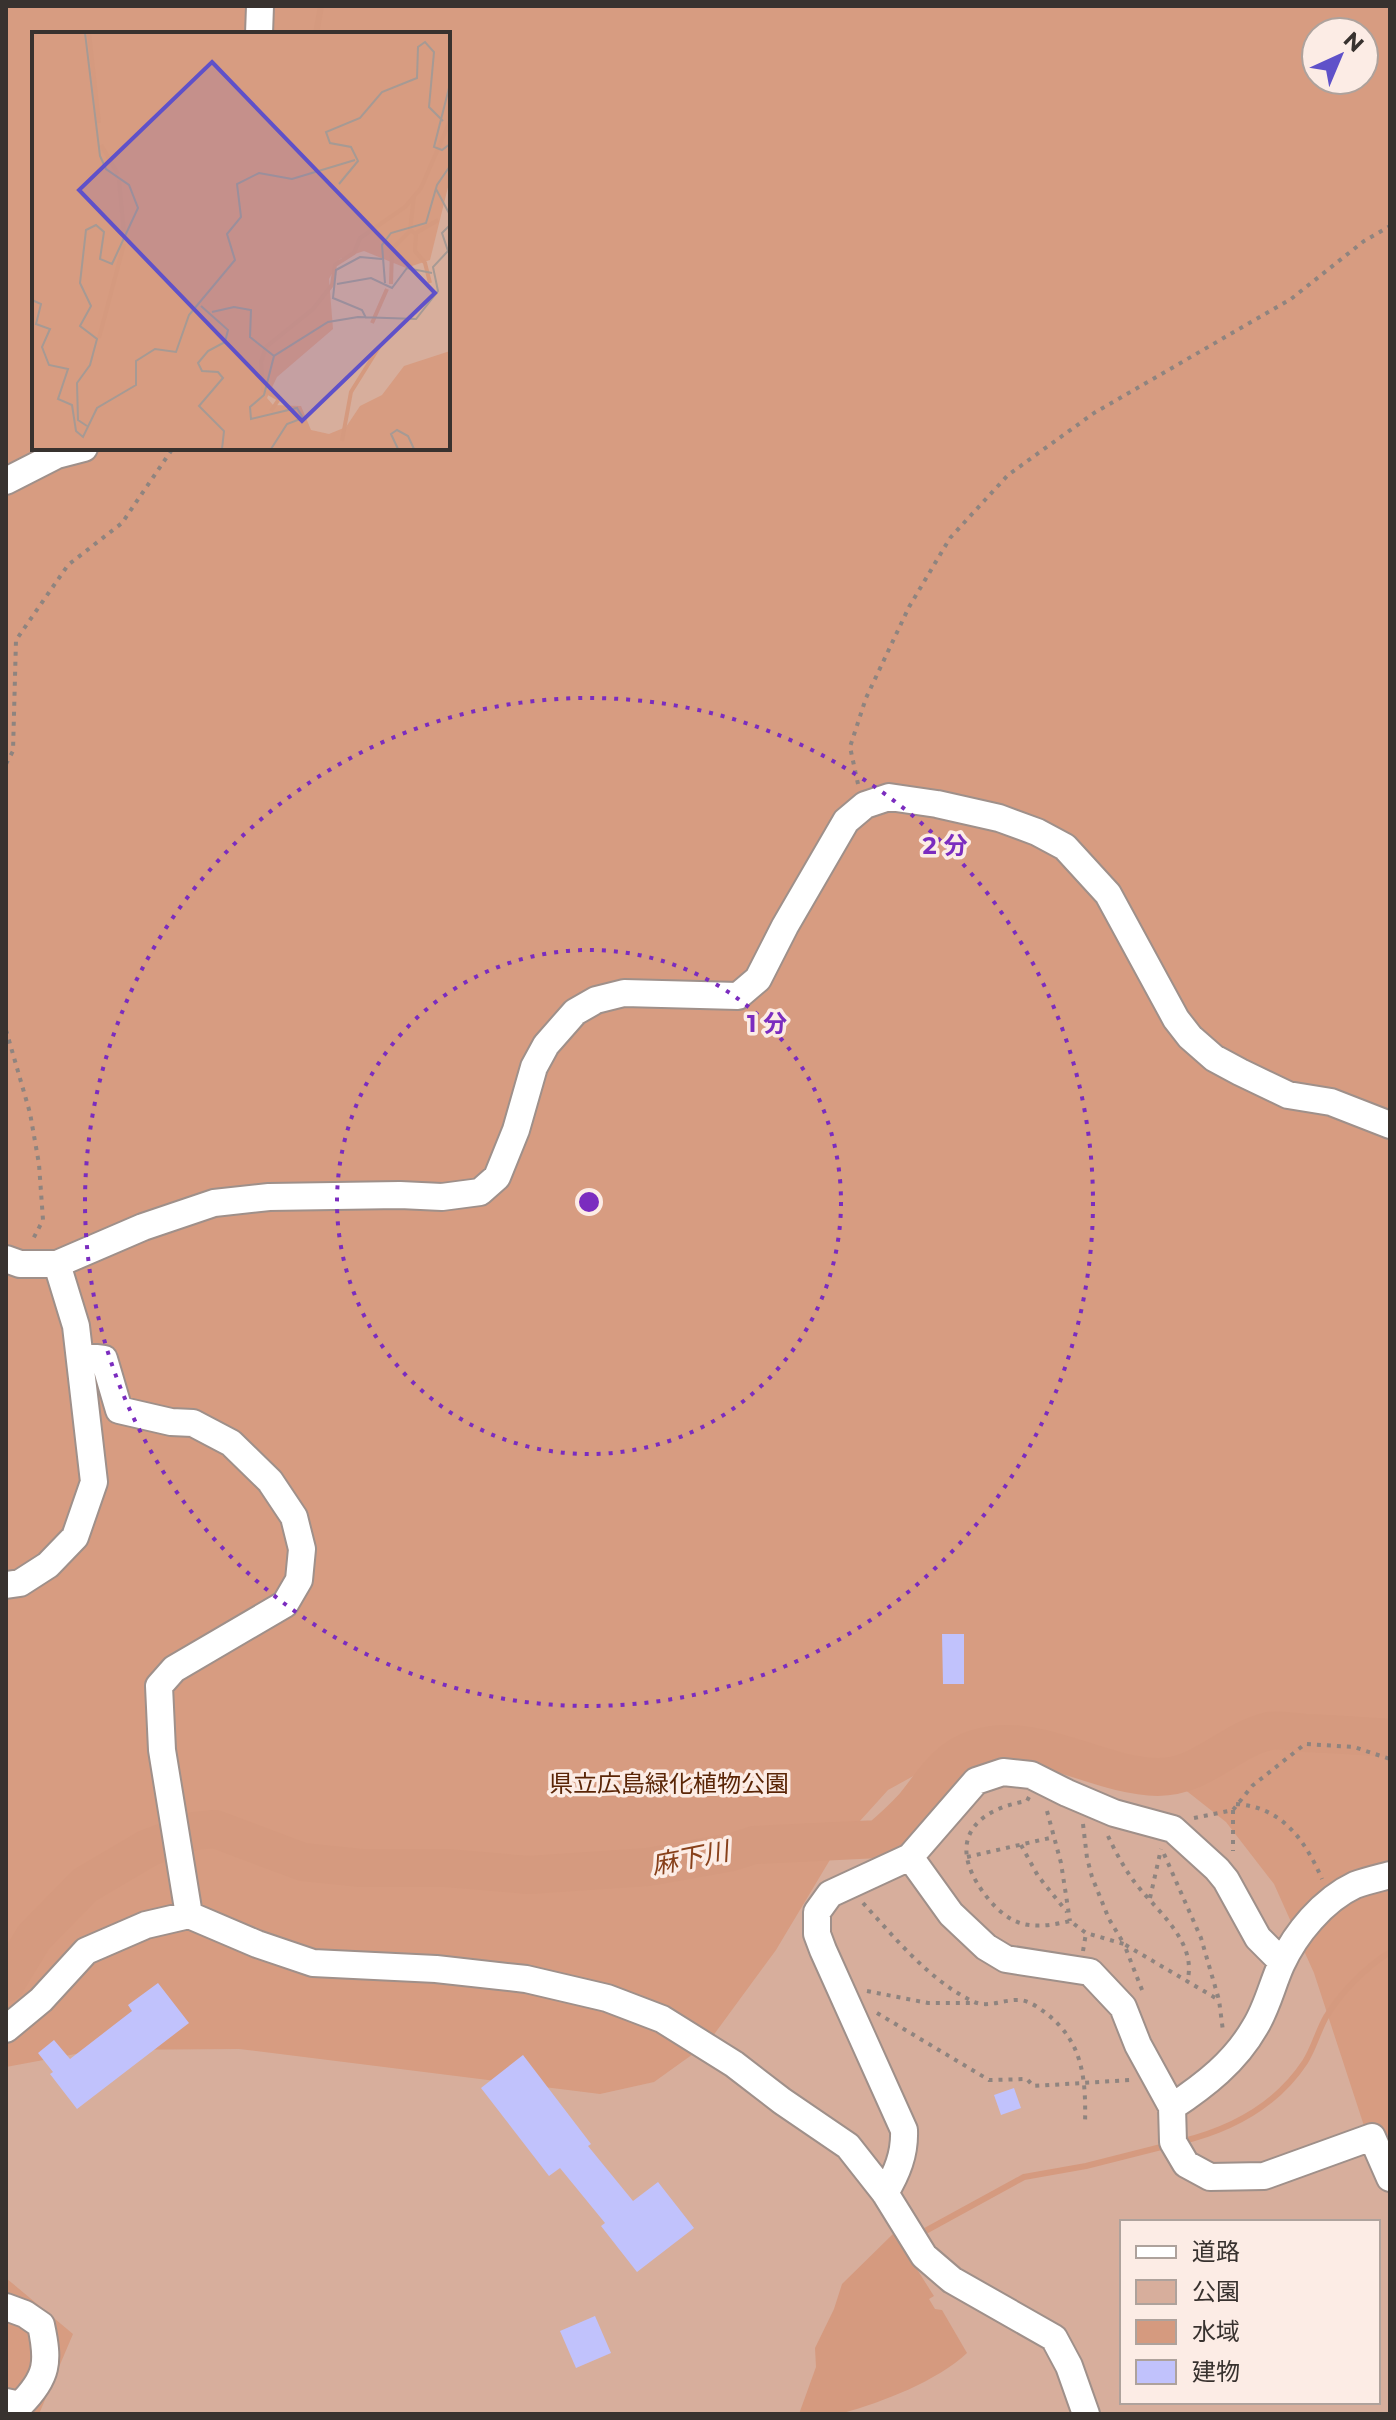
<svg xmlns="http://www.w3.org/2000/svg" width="1396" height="2420" viewBox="0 0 1396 2420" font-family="Montserrat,'Noto Sans JP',sans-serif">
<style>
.green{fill:#d7ae9c;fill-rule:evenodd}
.forest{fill:#d79c81;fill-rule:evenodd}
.water{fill:#d59a7f}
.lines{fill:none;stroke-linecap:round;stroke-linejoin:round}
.stream{stroke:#d59a7f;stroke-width:6}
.river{stroke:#d59a7f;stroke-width:38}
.building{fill:#c1c2fc}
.minor-casing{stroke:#9f908a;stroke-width:30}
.path{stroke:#8f847f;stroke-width:4;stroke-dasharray:4 6;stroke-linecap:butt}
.minor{stroke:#fff;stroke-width:26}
.ring{fill:none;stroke:#7b2cbf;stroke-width:4;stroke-dasharray:4 8}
.labels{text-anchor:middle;stroke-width:7;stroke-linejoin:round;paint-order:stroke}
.park-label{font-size:24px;fill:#5a2506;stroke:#fcece5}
.water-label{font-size:26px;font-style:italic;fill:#88411b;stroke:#fcece5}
.inset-river{fill:none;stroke:#d59a7f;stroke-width:4}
.inset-road{fill:none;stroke:#a69a94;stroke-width:2}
.view{fill:#5f51c9;fill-opacity:0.15;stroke:#5f51c9;stroke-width:4}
.inset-edge{fill:none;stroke:#38322f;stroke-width:4}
.centre{fill:#7b2cbf;stroke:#fcece5;stroke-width:4}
.ring-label{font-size:24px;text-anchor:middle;font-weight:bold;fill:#7b2cbf;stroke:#fcece5;stroke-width:7;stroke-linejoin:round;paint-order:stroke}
</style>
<rect width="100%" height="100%" fill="#efdfd8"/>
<path class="green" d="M 1390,215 L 1390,2414 L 6,2414 L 6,1278 ZM 1122,2222 L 1378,2222 L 1378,2402 L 1122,2402 Z"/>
<path class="forest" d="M 6,6 L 1390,6 L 1390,2157 L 1367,2135 L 1314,1973 L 1274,1884 L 1226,1822 L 1155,1766 L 1058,1738 L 977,1741 L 888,1790 L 840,1843 L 776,1950 L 707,2044 L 654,2082 L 600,2094 L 239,2049 L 97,2050 L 6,2067 ZM 1316,32 L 1364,32 L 1364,80 L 1316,80 ZM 34,34 L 448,34 L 448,448 L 34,448 Z
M 6,2278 L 73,2334 L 39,2414 L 6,2414 Z"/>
<path class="water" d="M 894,2233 L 932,2293 L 934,2296 L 929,2299 L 935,2309 L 942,2310 L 967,2353 C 937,2381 883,2402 843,2413 C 830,2417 813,2414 799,2414 L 816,2367 L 815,2348 L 834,2309 L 842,2284 Z"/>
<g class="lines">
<path class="stream" d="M 316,34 L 321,6
M 1180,2142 C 1230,2130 1276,2106 1305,2062 C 1314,2048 1318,2031 1326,2017 C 1341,1992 1366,1967 1390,1952
M 918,2235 L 1024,2177 L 1086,2166 L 1169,2145"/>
<path class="river" d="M 6,1983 L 34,1937 L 85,1885 L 148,1848 L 194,1831 L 215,1829 L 303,1862 L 361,1868 L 447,1868 L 529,1875 L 648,1867 L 732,1852 L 754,1845 L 879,1839 C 891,1829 903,1818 914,1806 C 932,1784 946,1758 975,1749 C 1036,1729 1096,1776 1158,1777 C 1202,1777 1228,1741 1269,1731 C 1280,1729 1294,1732 1305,1733 C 1333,1734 1362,1736 1390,1738"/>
</g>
<path class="building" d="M 942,1634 L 964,1634 L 964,1684 L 943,1684 Z
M 158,1983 L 189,2023 L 77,2109 L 50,2074 L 53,2072 L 38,2053 L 54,2040 L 70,2059 L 132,2011 L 128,2005 Z
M 523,2055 L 591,2144 L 588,2146 L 633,2201 L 658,2182 L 694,2228 L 637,2272 L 601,2226 L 605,2223 L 560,2168 L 549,2176 L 481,2088 Z
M 1014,2088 L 1021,2108 L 1001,2115 L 994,2095 Z
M 595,2316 L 611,2353 L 576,2368 L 560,2331 Z"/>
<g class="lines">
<defs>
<path id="minor" d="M 259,34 L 260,6
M 6,481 L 57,455 L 84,448
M 6,1259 L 20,1264 L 57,1264 L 143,1227 L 214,1203 L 269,1197 L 400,1195 L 442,1197 L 480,1192 L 497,1177 L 516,1130 L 534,1067 L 546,1045 L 575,1012 L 596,1000 L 624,993 L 738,996 L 758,979 L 785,926 L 846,821 L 865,805 L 889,797 L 937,804 L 999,818 L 1037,832 L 1065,847 L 1108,894 L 1176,1019 L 1190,1037 L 1214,1058 L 1240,1072 L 1288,1095 L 1331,1102 L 1390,1125
M 80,1356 L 104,1359 L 119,1410 L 171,1422 L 193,1423 L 231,1443 L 270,1481 L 294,1517 L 302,1549 L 299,1580 L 285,1604 L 174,1669 L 159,1686 L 162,1750 L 189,1915
M 6,1585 L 20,1583 L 48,1565 L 75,1537 L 94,1482 L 76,1326 L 57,1264
M 910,1857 L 951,1914 L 986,1947 L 1006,1959 L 1090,1972 L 1123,2007 L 1138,2045 L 1172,2107 L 1173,2142 L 1186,2164 L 1210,2177 L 1264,2176 L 1372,2137 L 1390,2178
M 6,2029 L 41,2000 L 86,1951 L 146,1925 L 189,1915 L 257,1944 L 313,1963 L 436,1969 L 526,1979 L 607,1998 L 662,2019 L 734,2064 L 782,2101 L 848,2146 L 885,2193 L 924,2256 L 952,2280 L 1054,2338 L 1069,2366 L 1086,2414
M 1172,2107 C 1205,2085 1235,2062 1255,2027 C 1267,2008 1272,1985 1281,1965 C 1295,1934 1323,1900 1355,1885 C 1366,1881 1379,1878 1390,1875
M 885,2193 C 897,2173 905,2154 904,2130 L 823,1950 L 817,1934 L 817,1912 L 830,1894 L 910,1857 L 976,1781 L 1003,1772 L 1031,1775 L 1067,1793 L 1114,1813 L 1173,1829 L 1217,1869 L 1226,1880 L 1258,1938 L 1282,1962
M 6,2307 L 25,2314 L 41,2325 C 49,2362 48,2377 20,2405 L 6,2402"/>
</defs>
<use href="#minor" class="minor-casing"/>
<path class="path" d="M 6,764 L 13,751 L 16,640 L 68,565 L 122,523 L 173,448
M 858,784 L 850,747 L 866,698 L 909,607 L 950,538 L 1008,475 L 1094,413 L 1291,299 L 1364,241 L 1390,226
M 6,1030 L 30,1113 L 39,1164 L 43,1220 L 32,1241
M 1029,1797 L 1027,1801 C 973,1810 947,1842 983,1892 C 991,1903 1002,1915 1015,1921 C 1032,1929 1053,1925 1070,1921 L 1086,1933 L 1124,1944 L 1144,1995
M 1236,1804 C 1282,1807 1305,1840 1322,1879
M 1233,1810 L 1233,1851
M 1047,1811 L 1061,1863 L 1070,1921
M 1194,1818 L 1233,1810 L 1252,1786 L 1305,1744 L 1354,1747 L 1390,1759
M 1083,1824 L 1087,1858 L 1092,1877 L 1109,1919 L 1124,1944 L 1219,2000
M 1108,1836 C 1115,1851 1123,1866 1133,1880 C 1153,1908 1199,1941 1187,1982
M 1021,1845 L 1038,1876 L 1067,1912
M 1164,1854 L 1201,1938 L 1219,2000 L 1223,2031
M 967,1857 L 1054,1837
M 1150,1898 L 1161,1849
M 863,1903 C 895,1938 929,1980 972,2001 C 987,2009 1004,1999 1020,2000 C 1030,2001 1039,2008 1047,2014 C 1084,2043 1086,2081 1085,2125
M 1083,1951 L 1086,1933
M 867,1991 L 928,2003 L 973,2003
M 877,2013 L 989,2080 L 1027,2079 L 1033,2086 L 1131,2080"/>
<use href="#minor" class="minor"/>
</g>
<g class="ring">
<circle cx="589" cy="1202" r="252"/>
<circle cx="589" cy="1202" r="504"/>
</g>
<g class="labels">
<g class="park-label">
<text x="669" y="1792">県立広島緑化植物公園</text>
</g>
<g class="water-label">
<text transform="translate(690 1858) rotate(-11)" y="9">麻下川</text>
</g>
</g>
<g transform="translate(32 32)">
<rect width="418" height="418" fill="#efdfd8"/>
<path d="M 352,1 L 418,1 L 418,417 L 135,417 Z" fill="#d7ae9c"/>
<path d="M 0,1 L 418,1 L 418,147 L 398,228 L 374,236 L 332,219 L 308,227 L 297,247 L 301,297 L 245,345 L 235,366 L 241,373 L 269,374 L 279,398 L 297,402 L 314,395 L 328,374 L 350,363 L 372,334 L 418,319 L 418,417 L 0,417 Z" fill="#d79c81"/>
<path class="inset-river" d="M 57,1 L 67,91M 69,113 L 86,142M 87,148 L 92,201M 378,198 L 384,202 L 383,219 L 393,231 L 398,251M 384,201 L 406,188M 359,252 L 360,217 L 378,199 L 382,164M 340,291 L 355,257M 67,306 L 92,212M 239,379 L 247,367 L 231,358 L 229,330 L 234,315 L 281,277 L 300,253 L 303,233 L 322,221 L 328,206 L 373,175 L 389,156 L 418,89M 310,409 L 319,360 L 347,315"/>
<path class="inset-road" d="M 53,1 L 68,124 L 74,137 L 97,153 L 106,176 L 80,232 L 68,227 L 72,200 L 64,193 L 54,198 L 48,251 L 59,274 L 48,294 L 65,307 L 58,333 L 45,351 L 46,388 L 55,394M 418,52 L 402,115 L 410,118 L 418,112M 307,152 L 326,129 L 319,115 L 298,111 L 294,100 L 328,86 L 350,60 L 385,46 L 386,15 L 393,10 L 402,20 L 397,75 L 411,89M 404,157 L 418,183M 353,251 L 350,213 L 359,201 L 394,191 L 405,153 L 418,134M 305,252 L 339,246 L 360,256 L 375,236 L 400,241M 0,268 L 9,272 L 4,292 L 18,297 L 10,315 L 17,333 L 36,337 L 26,367 L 40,373 L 44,399 L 51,405 L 65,376 L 104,353 L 104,329 L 123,317 L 144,320 L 157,283 L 203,228 L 195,202 L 209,185 L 205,152 L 227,141 L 260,147 L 323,128M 169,274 L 196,298 L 193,310 L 176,319 L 166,331 L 170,339 L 186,340 L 191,346 L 167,374 L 192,399 L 190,417M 180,280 L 202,275 L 219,278 L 218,305 L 242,324M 334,286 L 330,278 L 301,266 L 304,238 L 328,225 L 350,227M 239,417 L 255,392 L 271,386 L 265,376 L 219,387 L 218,375 L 232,363 L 242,324 L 296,290 L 326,285 L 384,287 L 406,259 L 401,235 L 416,219 L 410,201 L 418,193M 366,417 L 359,402 L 365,398 L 376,404 L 382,417"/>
<path class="view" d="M 180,30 L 403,261 L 270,389 L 47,158 Z"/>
<rect width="418" height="418" class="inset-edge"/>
</g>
<circle cx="589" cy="1202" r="12" class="centre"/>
<g class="ring-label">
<text x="945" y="854">2 分</text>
<text x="767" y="1032">1 分</text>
</g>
<rect width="1396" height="2420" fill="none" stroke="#38322f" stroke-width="16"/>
<rect x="1120" y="2220" width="260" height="184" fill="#fcece5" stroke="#aea29c" stroke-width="2"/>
<rect x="1136" y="2246" width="40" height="12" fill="#ffffff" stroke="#aea29c" stroke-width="2"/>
<text x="1192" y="2260" font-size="24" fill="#38322f">道路</text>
<rect x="1136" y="2280" width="40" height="24" fill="#d7ae9c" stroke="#aea29c" stroke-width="2"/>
<text x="1192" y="2300" font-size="24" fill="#38322f">公園</text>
<rect x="1136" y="2320" width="40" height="24" fill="#d59a7f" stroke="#aea29c" stroke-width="2"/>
<text x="1192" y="2340" font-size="24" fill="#38322f">水域</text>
<rect x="1136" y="2360" width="40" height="24" fill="#c1c2fc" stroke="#aea29c" stroke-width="2"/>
<text x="1192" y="2380" font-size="24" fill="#38322f">建物</text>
<g transform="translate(1340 56) rotate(44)"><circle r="38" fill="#fcece5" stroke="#aea29c" stroke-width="2"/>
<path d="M0-6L14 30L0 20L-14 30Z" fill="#5f51c9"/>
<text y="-12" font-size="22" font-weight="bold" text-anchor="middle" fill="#38322f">N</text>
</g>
</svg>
